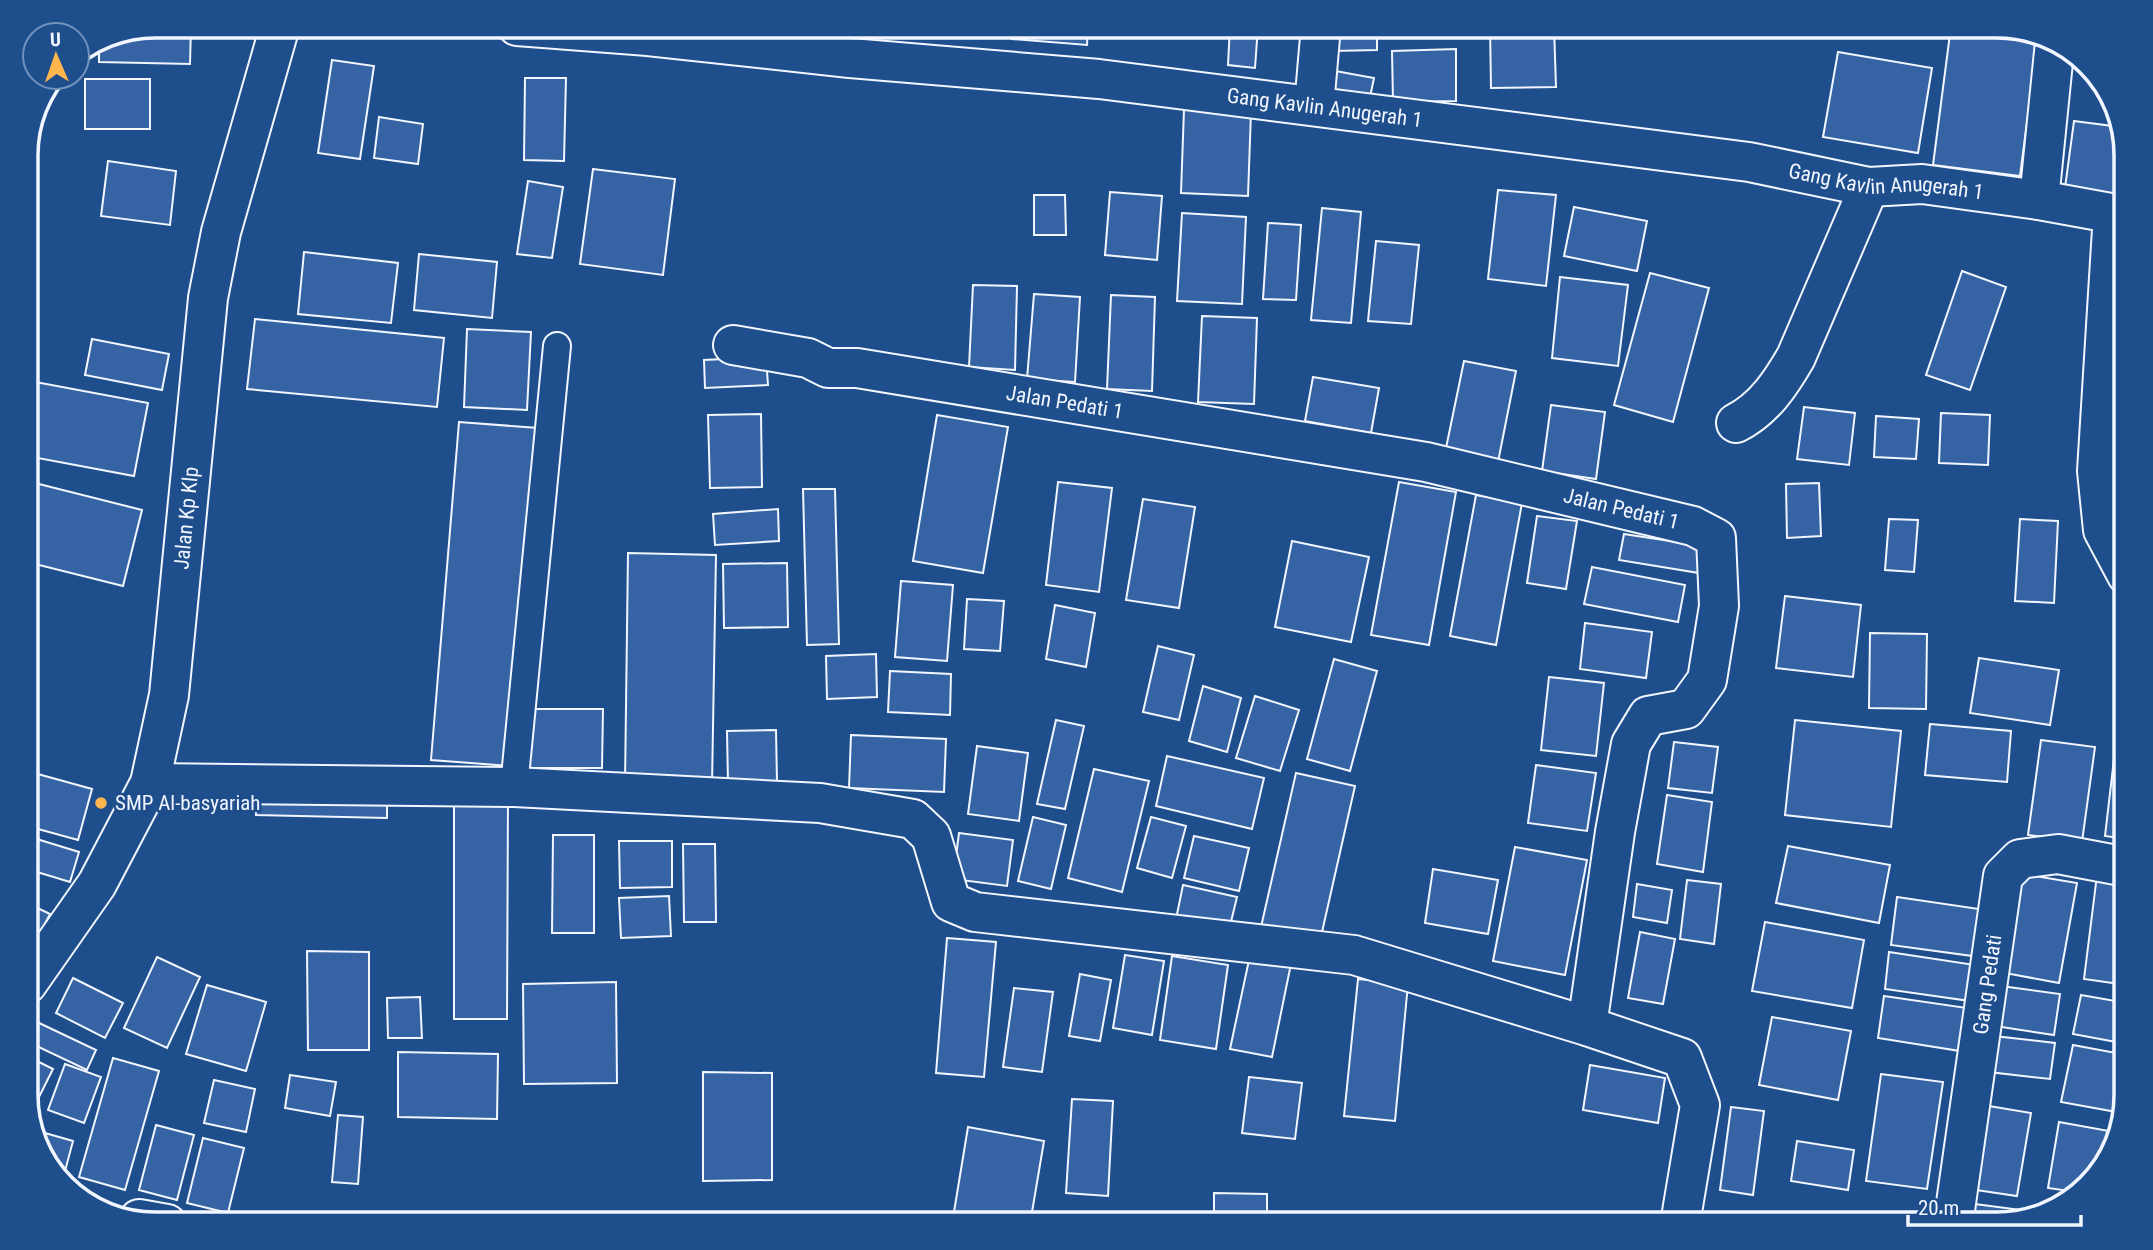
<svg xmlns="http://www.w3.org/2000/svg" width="2153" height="1250" viewBox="0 0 2153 1250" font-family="'Roboto Condensed',sans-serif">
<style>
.building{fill:#3563a3;stroke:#f2f6ff;stroke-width:2}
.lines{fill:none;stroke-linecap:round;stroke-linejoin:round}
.lane-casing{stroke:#f2f6ff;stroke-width:30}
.street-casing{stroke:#f2f6ff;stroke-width:42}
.lane{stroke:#1f4e8c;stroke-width:26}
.street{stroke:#1f4e8c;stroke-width:38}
.poi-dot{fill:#ffb74d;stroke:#1f4e8c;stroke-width:2.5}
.labels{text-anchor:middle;stroke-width:5;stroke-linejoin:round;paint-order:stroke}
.street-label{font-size:21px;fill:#f2f6ff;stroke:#1f4e8c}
.poi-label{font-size:21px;fill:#f2f6ff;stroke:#1f4e8c;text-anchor:start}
.rim{fill:none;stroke:#f2f6ff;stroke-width:3.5}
</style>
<rect width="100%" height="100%" fill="#1f4e8c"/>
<path class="building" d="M 156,26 L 191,26 L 190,64 L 99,62 L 99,41 L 107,36 Z
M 1013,26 L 1088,26 L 1087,45 L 1012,39 Z
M 1230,26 L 1258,26 L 1255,68 L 1228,65 Z
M 1331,26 L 1377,26 L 1377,50 L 1332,51 Z
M 1490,26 L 1554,26 L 1556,87 L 1491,88 Z
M 1951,26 L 1997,26 L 2038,37 L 2020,176 L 1933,165 Z
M 1456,49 L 1456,101 L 1393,102 L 1392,51 Z
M 1838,52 L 1932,68 L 1918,153 L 1823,137 Z
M 332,60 L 374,66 L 360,159 L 318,153 Z
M 1330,70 L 1374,78 L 1369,102 L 1326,94 Z
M 525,78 L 566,78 L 564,161 L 524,160 Z
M 85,79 L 150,79 L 150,129 L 85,129 Z
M 1184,109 L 1251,112 L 1248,196 L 1181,193 Z
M 379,117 L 423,124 L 418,164 L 374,158 Z
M 2074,121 L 2120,127 L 2126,148 L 2127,202 L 2064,195 Z
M 108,161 L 176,171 L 170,225 L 101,216 Z
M 593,169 L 675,179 L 663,275 L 580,264 Z
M 528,181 L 563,187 L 552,258 L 517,254 Z
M 1498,190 L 1556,195 L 1546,286 L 1488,279 Z
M 1110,192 L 1162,196 L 1157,260 L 1105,255 Z
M 1034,195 L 1065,195 L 1066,235 L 1034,235 Z
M 1574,207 L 1647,221 L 1637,271 L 1564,256 Z
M 1322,208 L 1361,212 L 1351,323 L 1311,320 Z
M 1182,213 L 1246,217 L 1242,304 L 1177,301 Z
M 1268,223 L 1301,225 L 1296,300 L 1263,299 Z
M 1376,241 L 1419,245 L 1411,324 L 1368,321 Z
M 304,252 L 398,263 L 391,323 L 298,314 Z
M 419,254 L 497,262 L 492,318 L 414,310 Z
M 1962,271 L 2006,287 L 1970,390 L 1926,375 Z
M 1650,273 L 1709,288 L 1673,422 L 1614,405 Z
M 1560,277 L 1628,285 L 1618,366 L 1552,358 Z
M 973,285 L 1017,286 L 1015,370 L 969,367 Z
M 1034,294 L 1080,297 L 1075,382 L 1027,379 Z
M 1111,295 L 1155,297 L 1152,391 L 1107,389 Z
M 1202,316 L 1257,318 L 1254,404 L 1198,402 Z
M 255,319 L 444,338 L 437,407 L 247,389 Z
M 467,329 L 531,332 L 527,410 L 464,407 Z
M 92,339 L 169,354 L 162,390 L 85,375 Z
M 766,357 L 768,385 L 705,388 L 704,360 Z
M 1464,361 L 1516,371 L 1498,462 L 1445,453 Z
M 1313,377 L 1379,388 L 1371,433 L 1305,421 Z
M 30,381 L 148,403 L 134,476 L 27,456 L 27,401 Z
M 1551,405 L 1605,412 L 1596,479 L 1542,471 Z
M 1804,407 L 1855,413 L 1849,465 L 1797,459 Z
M 1941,413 L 1990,415 L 1988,465 L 1939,463 Z
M 761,414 L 762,487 L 710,488 L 708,415 Z
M 937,415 L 1008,427 L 983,573 L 913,561 Z
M 1876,416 L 1919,419 L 1916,459 L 1874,457 Z
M 459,422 L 538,428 L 510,766 L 431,760 Z
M 27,481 L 142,510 L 123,586 L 27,562 Z
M 1058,482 L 1112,488 L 1099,592 L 1046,585 Z
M 1399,482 L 1456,492 L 1429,645 L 1371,635 Z
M 1819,483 L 1821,536 L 1787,538 L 1786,484 Z
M 803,489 L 835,489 L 839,644 L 807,645 Z
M 1476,495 L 1522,503 L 1496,645 L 1450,636 Z
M 1143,499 L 1195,507 L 1179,608 L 1126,600 Z
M 778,509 L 779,541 L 715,545 L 713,514 Z
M 1537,516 L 1577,521 L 1566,589 L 1527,583 Z
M 1889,519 L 1918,520 L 1914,572 L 1885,570 Z
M 2020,519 L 2058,521 L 2054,603 L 2015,601 Z
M 1624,534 L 1703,546 L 1699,573 L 1619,560 Z
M 1292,541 L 1369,557 L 1351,642 L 1275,627 Z
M 628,553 L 716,555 L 712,785 L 625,783 Z
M 787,563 L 788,627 L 724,628 L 723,564 Z
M 1592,567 L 1685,585 L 1678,622 L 1584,604 Z
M 901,581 L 953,585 L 947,661 L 895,657 Z
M 1785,596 L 1861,605 L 1853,677 L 1776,668 Z
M 967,599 L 1004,601 L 1000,651 L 964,649 Z
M 1055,605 L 1095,613 L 1086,667 L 1046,659 Z
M 1585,623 L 1652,632 L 1646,678 L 1580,669 Z
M 1870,633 L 1927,634 L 1926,709 L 1869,708 Z
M 1158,646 L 1194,655 L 1179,720 L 1143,712 Z
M 876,654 L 877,697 L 827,699 L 826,656 Z
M 1979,658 L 2059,670 L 2050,725 L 1970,713 Z
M 1334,659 L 1377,671 L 1350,771 L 1307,759 Z
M 890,671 L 951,674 L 950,715 L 888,712 Z
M 1549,677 L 1604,683 L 1596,756 L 1541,750 Z
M 1203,686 L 1241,698 L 1227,752 L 1189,741 Z
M 1255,696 L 1299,710 L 1280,771 L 1236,758 Z
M 529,709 L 603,709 L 602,768 L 529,768 Z
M 1056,720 L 1084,726 L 1065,809 L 1037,804 Z
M 1795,720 L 1901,731 L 1891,827 L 1785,815 Z
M 1930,724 L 2011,731 L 2007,782 L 1925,775 Z
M 776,730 L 777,782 L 728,783 L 727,731 Z
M 851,735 L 946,739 L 944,792 L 849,788 Z
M 2041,740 L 2095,747 L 2082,842 L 2028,835 Z
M 1674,742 L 1718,747 L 1712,793 L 1668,788 Z
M 977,746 L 1028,753 L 1019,821 L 968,814 Z
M 1167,756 L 1264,778 L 1252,829 L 1156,806 Z
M 2114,759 L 2127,761 L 2127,839 L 2105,836 Z
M 1536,765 L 1596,773 L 1587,831 L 1528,823 Z
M 1094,769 L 1149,781 L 1122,892 L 1068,878 Z
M 27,771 L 92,789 L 78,840 L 27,826 Z
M 1296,773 L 1355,786 L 1320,941 L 1261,927 Z
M 257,787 L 387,790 L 387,818 L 256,815 Z
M 454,792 L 508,792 L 507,1019 L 454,1019 Z
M 1667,795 L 1712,802 L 1703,872 L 1657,864 Z
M 1033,817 L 1066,825 L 1051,889 L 1018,881 Z
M 1151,817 L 1186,826 L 1172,878 L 1137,868 Z
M 959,833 L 1013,840 L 1007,886 L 953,879 Z
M 553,835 L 594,835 L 594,933 L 552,933 Z
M 27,836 L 79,852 L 70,882 L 27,869 Z
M 1194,836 L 1249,848 L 1239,891 L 1184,878 Z
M 619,841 L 672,841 L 672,887 L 620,888 Z
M 683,844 L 715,844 L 716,922 L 684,922 Z
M 1788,846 L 1890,865 L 1879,923 L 1776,903 Z
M 1515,847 L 1587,860 L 1565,975 L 1493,961 Z
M 1433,869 L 1498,880 L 1488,934 L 1425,923 Z
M 2023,874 L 2077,883 L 2059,983 L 2005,973 Z
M 2097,875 L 2127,879 L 2127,985 L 2084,979 Z
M 1687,880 L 1721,884 L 1714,944 L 1680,939 Z
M 1637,884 L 1672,890 L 1667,923 L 1633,917 Z
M 1183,885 L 1237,897 L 1229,930 L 1176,919 Z
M 669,896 L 671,936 L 621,938 L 619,898 Z
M 1897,897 L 1986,910 L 1980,957 L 1891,945 Z
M 27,903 L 50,914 L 29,955 L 27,954 Z
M 1765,922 L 1864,940 L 1852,1008 L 1752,991 Z
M 1640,932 L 1675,939 L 1663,1004 L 1628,998 Z
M 947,938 L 996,942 L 984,1077 L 936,1073 Z
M 1252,946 L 1293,954 L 1272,1057 L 1230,1049 Z
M 307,951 L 369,952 L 369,1050 L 308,1050 Z
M 1889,952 L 1975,965 L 1970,1001 L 1885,989 Z
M 1125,955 L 1164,961 L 1152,1035 L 1113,1028 Z
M 1172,956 L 1228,965 L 1216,1049 L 1160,1040 Z
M 157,957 L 200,977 L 167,1048 L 124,1028 Z
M 1080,974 L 1111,980 L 1100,1041 L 1069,1036 Z
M 73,978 L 123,1003 L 105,1038 L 56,1013 Z
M 1358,979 L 1408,984 L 1395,1121 L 1344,1116 Z
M 616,982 L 617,1083 L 524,1084 L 523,984 Z
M 207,985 L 266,1002 L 246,1071 L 186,1054 Z
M 2001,986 L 2060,994 L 2054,1035 L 1995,1026 Z
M 1014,988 L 1053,992 L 1042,1072 L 1003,1067 Z
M 2081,995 L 2127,1003 L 2127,1044 L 2073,1034 Z
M 1884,996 L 1967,1008 L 1960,1051 L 1878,1038 Z
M 420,997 L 422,1038 L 388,1038 L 387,998 Z
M 1772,1017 L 1851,1031 L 1838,1100 L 1759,1085 Z
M 37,1022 L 96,1050 L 87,1070 L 28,1042 Z
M 1994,1036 L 2055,1043 L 2050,1079 L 1989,1072 Z
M 2073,1045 L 2127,1055 L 2127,1095 L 2122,1113 L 2061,1102 Z
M 398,1052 L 498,1054 L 497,1119 L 398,1117 Z
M 27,1056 L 53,1069 L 30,1115 L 27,1102 Z
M 113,1058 L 159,1071 L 125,1190 L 79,1177 Z
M 65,1064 L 101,1077 L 84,1123 L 48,1110 Z
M 1590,1065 L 1665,1078 L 1658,1123 L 1583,1110 Z
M 703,1072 L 772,1073 L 772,1180 L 703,1181 Z
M 1881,1074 L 1943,1082 L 1927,1189 L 1866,1181 Z
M 290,1075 L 336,1082 L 330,1116 L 285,1108 Z
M 1249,1077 L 1302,1083 L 1295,1139 L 1242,1133 Z
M 214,1080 L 255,1089 L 246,1132 L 204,1123 Z
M 1072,1099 L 1113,1101 L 1108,1196 L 1066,1193 Z
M 1983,1105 L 2031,1113 L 2017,1196 L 1969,1189 Z
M 1731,1107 L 1764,1111 L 1753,1195 L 1720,1190 Z
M 338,1115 L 363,1117 L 358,1184 L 332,1182 Z
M 2059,1122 L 2109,1131 L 2103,1165 L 2076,1192 L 2048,1188 Z
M 156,1125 L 194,1135 L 177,1200 L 139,1190 Z
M 968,1127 L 1044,1141 L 1030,1224 L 952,1224 Z
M 45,1133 L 73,1141 L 65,1171 L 51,1167 L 44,1159 L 41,1149 Z
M 203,1138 L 244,1148 L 228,1213 L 187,1203 Z
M 1797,1141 L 1854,1150 L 1848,1190 L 1791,1181 Z
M 1214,1193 L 1267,1194 L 1267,1224 L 1214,1224 Z
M 1975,1204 L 2036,1212 L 2035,1214 L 1998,1224 L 1972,1224 Z
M 1375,1219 L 1416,1219 L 1416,1224 L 1375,1224 Z"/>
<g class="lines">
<defs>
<path id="lane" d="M 514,787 L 557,346"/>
<g id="street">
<path id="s1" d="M 517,26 L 648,36 L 850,58 L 1099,79 L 1749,162 L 1869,187 L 1922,184 L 2039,200 L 2127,216"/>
<path d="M 1314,106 L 1321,26"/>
<path d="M 2039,200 L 2055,42"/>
<path d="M 2113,213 L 2097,471 L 2103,530 L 2127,575"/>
<path id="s2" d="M 733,345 L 808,358 L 828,368 L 857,368 L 1426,462 L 1693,526 L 1716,538 L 1719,606 L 1707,680 L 1686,709 L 1648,716 L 1631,744 L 1615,832 L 1587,1026"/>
<path d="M 1736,423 C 1764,409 1781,383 1796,357 L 1869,187"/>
<path d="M 150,783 L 514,787 L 820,803 L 913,819 L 931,836 L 951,902 L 975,912 L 1354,955 L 1587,1026 L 1682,1058 L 1700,1105 L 1680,1224"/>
<path id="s3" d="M 27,984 L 97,884 L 150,783 L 169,695 L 208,298 L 221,232 L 280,26"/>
<path d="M 139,1219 L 167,1224"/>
<path id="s4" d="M 1953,1224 L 2003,876 L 2020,859 L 2058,854 L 2127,867"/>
</g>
</defs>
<use href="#lane" class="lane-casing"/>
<use href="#street" class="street-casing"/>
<use href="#lane" class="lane"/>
<use href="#street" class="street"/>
</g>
<circle class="poi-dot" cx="101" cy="803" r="7"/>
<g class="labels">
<g class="street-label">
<text dy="7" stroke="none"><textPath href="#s1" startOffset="812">Gang Kavlin Anugerah 1</textPath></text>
<text dy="7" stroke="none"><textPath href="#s1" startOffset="1379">Gang Kavlin Anugerah 1</textPath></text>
<text dy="7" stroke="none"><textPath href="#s2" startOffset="338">Jalan Pedati 1</textPath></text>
<text dy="7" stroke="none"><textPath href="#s2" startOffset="905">Jalan Pedati 1</textPath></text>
<text dy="7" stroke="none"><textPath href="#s3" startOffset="504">Jalan Kp Klp</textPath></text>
<text dy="7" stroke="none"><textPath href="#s4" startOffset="242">Gang Pedati</textPath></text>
</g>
<g class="poi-label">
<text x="115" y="810">SMP Al-basyariah</text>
</g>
</g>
<path d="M0 0H2153V1250H0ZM155 38H1997A117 117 0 0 1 2114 155V1095A117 117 0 0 1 1997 1212H155A117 117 0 0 1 38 1095V155A117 117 0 0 1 155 38Z" fill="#1f4e8c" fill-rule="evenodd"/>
<path class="rim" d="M155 38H1997A117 117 0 0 1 2114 155V1095A117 117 0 0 1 1997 1212H155A117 117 0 0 1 38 1095V155A117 117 0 0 1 155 38Z"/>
<g transform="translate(56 56) rotate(358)"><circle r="33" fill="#1f4e8c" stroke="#7391ba" stroke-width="2"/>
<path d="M0-5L12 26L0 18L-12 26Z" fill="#ffb74d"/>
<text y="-10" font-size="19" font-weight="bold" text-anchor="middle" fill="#f2f6ff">U</text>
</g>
<path d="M1908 1215v10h173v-10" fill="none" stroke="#f2f6ff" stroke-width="3.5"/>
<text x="1918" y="1215" font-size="21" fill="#f2f6ff" stroke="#1f4e8c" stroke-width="5" paint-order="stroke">20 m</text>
</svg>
